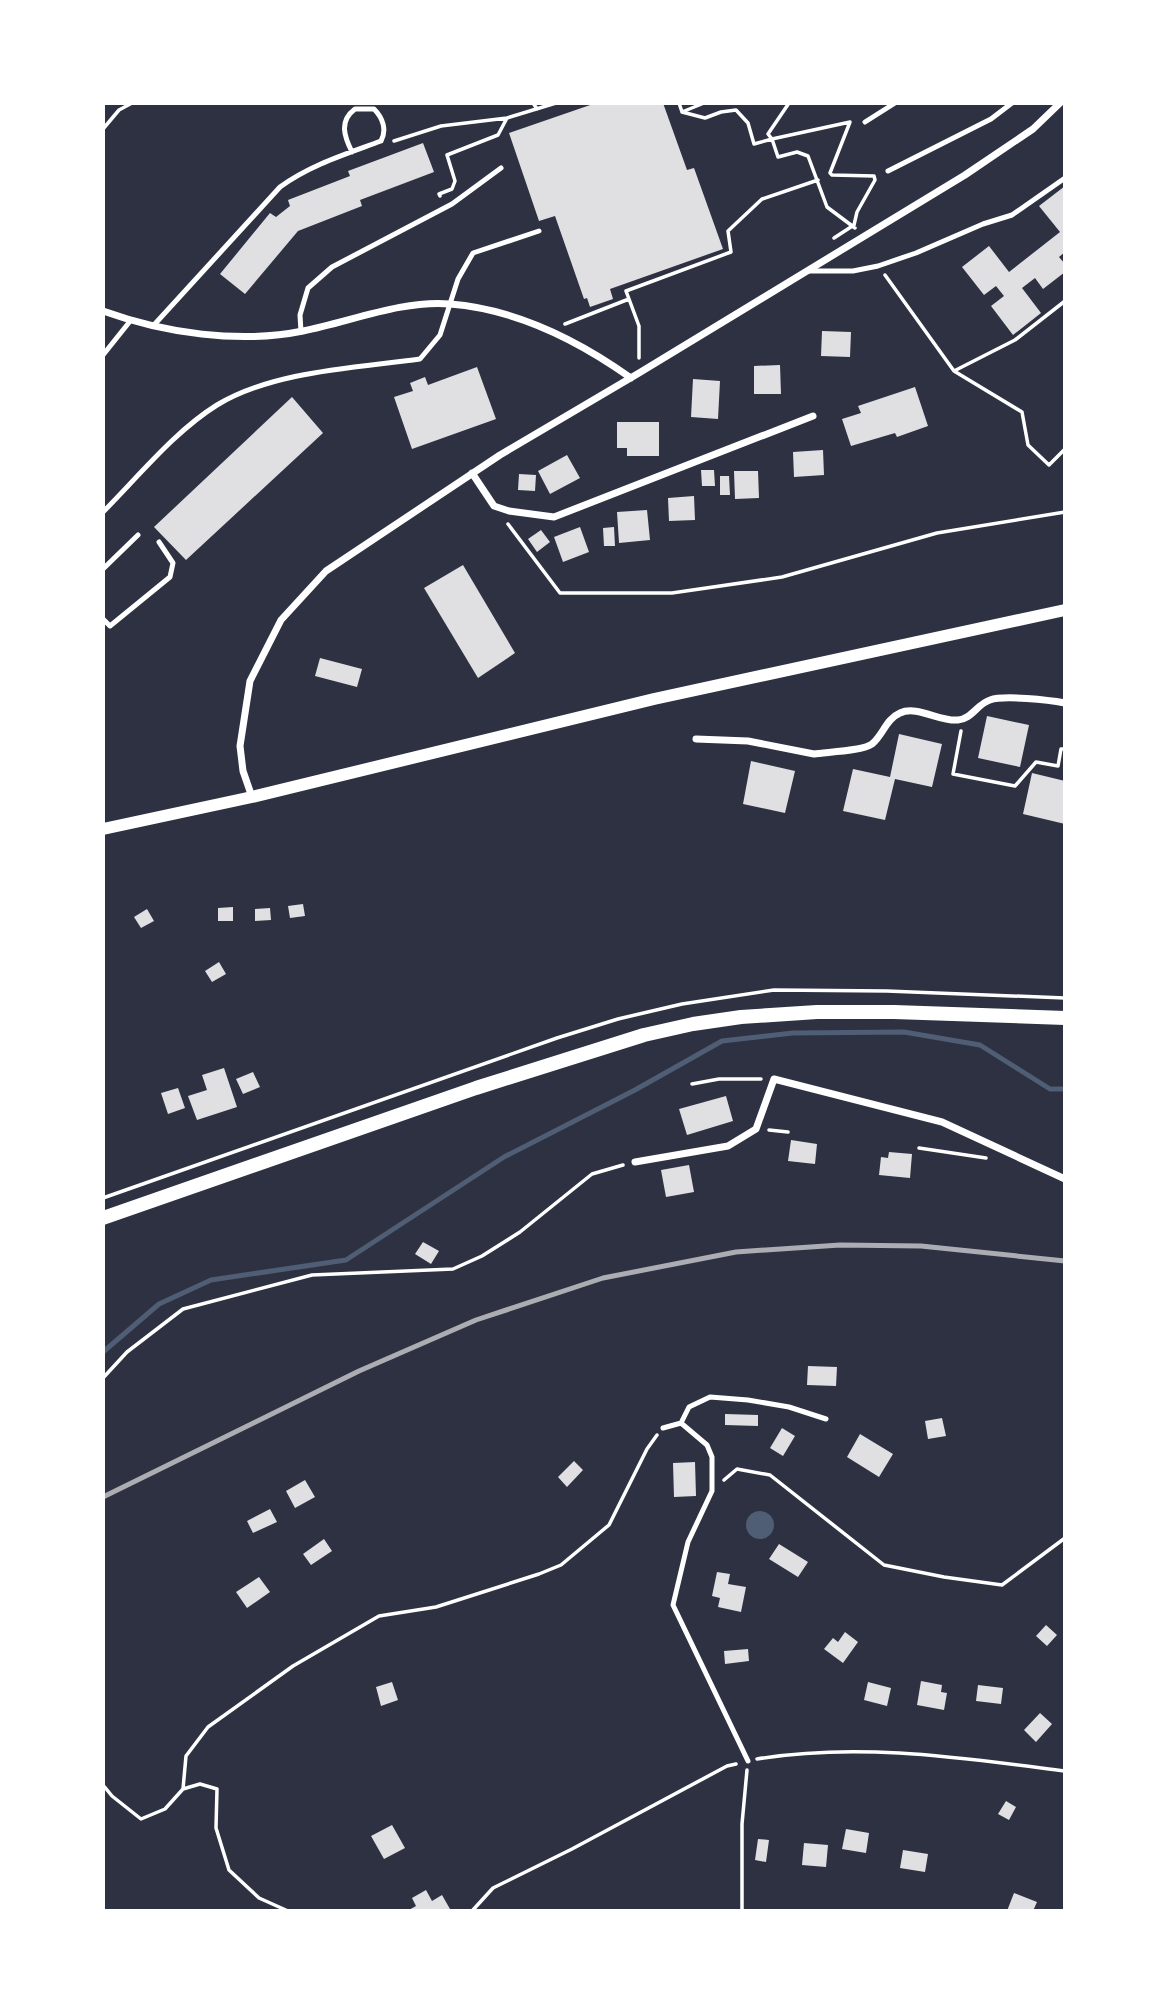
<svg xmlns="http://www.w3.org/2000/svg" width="1168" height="2014" viewBox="0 0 1168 2014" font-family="'PT Sans',sans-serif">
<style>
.water{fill:#4f5d75}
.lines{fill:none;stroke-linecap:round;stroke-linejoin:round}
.stream{stroke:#4f5d75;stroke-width:5}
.building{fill:#e0e0e3}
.path{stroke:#fff;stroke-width:3.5}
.service{stroke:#fff;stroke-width:5}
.minor{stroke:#fff;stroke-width:7}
.tertiary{stroke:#fff;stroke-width:12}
.secondary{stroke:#fff;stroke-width:14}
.rail{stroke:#abadb3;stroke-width:5}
</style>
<rect width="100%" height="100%" fill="#2d3142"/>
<path class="water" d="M746 1525a14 14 0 1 1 28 0a14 14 0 1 1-28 0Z"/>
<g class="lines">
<path class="stream" d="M 103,1352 L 159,1304 L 211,1280 L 346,1260 L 504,1157 L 635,1090 L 722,1041 L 793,1033 L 904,1032 L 980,1045 L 1050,1089 L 1065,1089"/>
</g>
<path class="building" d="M 596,103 L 663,103 L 687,170 L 694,168 L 723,249 L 610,289 L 613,299 L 590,307 L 587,298 L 584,299 L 555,216 L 539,221 L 509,133 Z
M 423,143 L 434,172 L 360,200 L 362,206 L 298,231 L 245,294 L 220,274 L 270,213 L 276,217 L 290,206 L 288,200 L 350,176 L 348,171 Z
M 1065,186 L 1065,252 L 1059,257 L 1065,264 L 1065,272 L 1043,289 L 1035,278 L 1022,288 L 1041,313 L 1013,335 L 991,306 L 1004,296 L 996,286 L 984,295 L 962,267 L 989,246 L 1009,272 L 1060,232 L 1039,206 Z
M 822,331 L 851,332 L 850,357 L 821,356 Z
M 780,365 L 781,394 L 754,394 L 754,366 Z
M 477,367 L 496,419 L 412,449 L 394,397 L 413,391 L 410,383 L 425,377 L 428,385 Z
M 693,379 L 720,381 L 718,419 L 691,417 Z
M 915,387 L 928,426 L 897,437 L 895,433 L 851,446 L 842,419 L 861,413 L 858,406 Z
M 292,397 L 323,433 L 186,560 L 154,527 Z
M 617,422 L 659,422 L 659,456 L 627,456 L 627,448 L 617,448 Z
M 823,450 L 824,475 L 794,477 L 793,452 Z
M 567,455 L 580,478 L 550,494 L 538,471 Z
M 701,470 L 714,470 L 715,486 L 702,486 Z
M 734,471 L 758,471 L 759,498 L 735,499 Z
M 519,474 L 536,475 L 535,491 L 518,490 Z
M 720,476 L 729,476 L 730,495 L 720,495 Z
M 694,496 L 695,520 L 669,521 L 668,498 Z
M 647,510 L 650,540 L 619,543 L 617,512 Z
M 580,527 L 589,552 L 563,562 L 554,537 Z
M 614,527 L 615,546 L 604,546 L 603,528 Z
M 541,530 L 550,542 L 537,552 L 528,539 Z
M 463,565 L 515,653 L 478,678 L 424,588 Z
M 320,658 L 362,669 L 357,687 L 315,676 Z
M 987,716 L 1029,725 L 1020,767 L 978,758 Z
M 899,734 L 942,744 L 932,787 L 895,779 L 885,820 L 843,811 L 853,769 L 890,777 Z
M 751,761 L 795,771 L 785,813 L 743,804 Z
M 1032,773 L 1065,781 L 1065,824 L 1023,814 Z
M 303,904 L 305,916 L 290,918 L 288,906 Z
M 233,907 L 233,921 L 218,921 L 218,908 Z
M 270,908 L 271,920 L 255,921 L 255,909 Z
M 147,909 L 154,921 L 141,928 L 134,917 Z
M 219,962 L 226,974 L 212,982 L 205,971 Z
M 224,1068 L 237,1107 L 197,1120 L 188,1096 L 207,1090 L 202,1075 Z
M 253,1072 L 260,1087 L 243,1094 L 236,1079 Z
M 178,1088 L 185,1108 L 168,1114 L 161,1093 Z
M 726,1096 L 733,1121 L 687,1135 L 679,1109 Z
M 791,1140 L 817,1144 L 815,1164 L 788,1161 Z
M 889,1152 L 912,1154 L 910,1178 L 879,1175 L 881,1157 L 888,1158 Z
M 689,1165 L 694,1192 L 666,1197 L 661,1170 Z
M 423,1242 L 439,1251 L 431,1264 L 415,1254 Z
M 808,1366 L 837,1367 L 836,1386 L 807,1385 Z
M 725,1414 L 758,1415 L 758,1426 L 725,1425 Z
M 942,1418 L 946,1436 L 928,1439 L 925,1421 Z
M 782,1428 L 795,1436 L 783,1456 L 770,1448 Z
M 860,1434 L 893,1454 L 879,1477 L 847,1457 Z
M 574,1461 L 583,1470 L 567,1487 L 558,1477 Z
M 695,1462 L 696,1496 L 674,1497 L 673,1463 Z
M 305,1480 L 315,1497 L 295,1508 L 286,1491 Z
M 270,1509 L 277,1522 L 253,1533 L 247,1521 Z
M 324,1539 L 332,1551 L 311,1565 L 303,1554 Z
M 779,1544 L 808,1562 L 798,1577 L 769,1559 Z
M 717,1572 L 730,1574 L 728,1584 L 746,1587 L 741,1612 L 718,1607 L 720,1598 L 712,1596 Z
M 259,1577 L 270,1592 L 247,1608 L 236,1592 Z
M 1046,1625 L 1057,1635 L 1047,1646 L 1036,1636 Z
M 845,1632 L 858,1642 L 843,1663 L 824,1649 L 833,1638 L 838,1642 Z
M 748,1649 L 749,1661 L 725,1664 L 724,1651 Z
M 921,1681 L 942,1685 L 941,1692 L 947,1693 L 944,1710 L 917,1705 Z
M 392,1682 L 398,1700 L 381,1706 L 376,1687 Z
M 868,1682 L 891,1688 L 887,1706 L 864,1700 Z
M 978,1685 L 1003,1688 L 1001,1704 L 976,1701 Z
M 1040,1713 L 1052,1724 L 1036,1742 L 1024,1730 Z
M 1006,1801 L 1016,1807 L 1009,1820 L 998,1814 Z
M 392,1825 L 405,1848 L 384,1859 L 371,1836 Z
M 846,1829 L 869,1833 L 866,1853 L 842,1849 Z
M 758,1839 L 769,1840 L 766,1862 L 755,1860 Z
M 804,1843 L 828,1845 L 826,1867 L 802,1865 Z
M 903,1850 L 928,1854 L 925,1872 L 900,1868 Z
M 426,1890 L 432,1901 L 442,1895 L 450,1909 L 407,1911 L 416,1906 L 412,1898 Z
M 1014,1893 L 1037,1902 L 1033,1911 L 1007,1911 Z"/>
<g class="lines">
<path class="path" d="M 533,103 L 537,109
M 679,103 L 682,112 L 704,103
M 789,103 L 768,134 L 772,139 L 850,122 L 830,173 L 832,175 L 874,176 L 875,180 L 857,212 L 854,225 L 834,238
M 682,112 L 705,118 L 721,112 L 736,110 L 748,123 L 754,144 L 772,139 L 778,157 L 797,152 L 808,156 L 827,207 L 855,228
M 103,129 L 119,110 L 132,103
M 394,141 L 441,126 L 507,118 L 556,103
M 440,196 L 439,194 L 452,189 L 455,181 L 447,155 L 498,135 L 507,118
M 885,275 L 954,371 L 1022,412 L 1028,445 L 1049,465 L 1065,449
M 629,299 L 639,326 L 639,358
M 565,324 L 629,299 L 626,291 L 731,252 L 728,231 L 762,199 L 818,180
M 954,371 L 1015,340 L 1065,301
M 508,524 L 560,593 L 672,593 L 782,577 L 937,533 L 1065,512
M 961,731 L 953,774 L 1015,786 L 1036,762 L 1058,766 L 1061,749 L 1063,749
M 692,1084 L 719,1079 L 761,1079
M 769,1130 L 788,1132
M 919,1148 L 986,1158
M 103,1198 L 557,1038 L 618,1019 L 682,1004 L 774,990 L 887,991 L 1065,998
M 103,1378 L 127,1352 L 183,1309 L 312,1275 L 453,1269 L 482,1256 L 520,1232 L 592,1174 L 623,1165
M 724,1480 L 737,1469 L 770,1475 L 884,1565 L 944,1577 L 1002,1585 L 1065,1538
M 757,1759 C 859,1742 963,1758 1065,1771
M 103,1785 L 112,1796 L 141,1819 L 165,1809 L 183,1789 L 186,1756 L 208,1727 L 293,1666 L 379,1616 L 436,1607 L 539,1574 L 561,1565 L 609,1525 L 647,1449 L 657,1435
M 183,1789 L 200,1784 L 217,1789 L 216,1828 L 229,1870 L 259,1898 L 288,1911
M 472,1911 L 493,1888 L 572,1849 L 727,1766 L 736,1764
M 742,1911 L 742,1824 L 747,1770"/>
<path class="service" d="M 865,122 L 895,103
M 888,171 L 991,119 L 1012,103
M 807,271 L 853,271 L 878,266 L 916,253 L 983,224 L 1012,215 L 1065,178
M 153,326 L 280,187 C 310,165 346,154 381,141 C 387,130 383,118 374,109 L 355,109 C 339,121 344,136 352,152
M 301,332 L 300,315 L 308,288 L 332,267 L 452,204 L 501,168
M 103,355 L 131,320
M 103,512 C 138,477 175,431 217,405 C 273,371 355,368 420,359 L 440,335 L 458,279 L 473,253 L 539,231
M 103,569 L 138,535
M 103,619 L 110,626 L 170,577 L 173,563 L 159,542
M 681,1423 L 689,1407 L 710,1397 L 748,1400 L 789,1407 L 826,1419
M 663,1428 L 681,1423 L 707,1445 L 712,1457 L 712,1491 L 688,1542 L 673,1605 L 748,1761"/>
<path class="minor" d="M 103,311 C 164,333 239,344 303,331 C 350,322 401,300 450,304 C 515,309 579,341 631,378
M 472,473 L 494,506 L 509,511 L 554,517 L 813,416
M 696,739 L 748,741 L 814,754 C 826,752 863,751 872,744 C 883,735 886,719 900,713 C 917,705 940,722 958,720 C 972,719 977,704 990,700 C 1004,695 1049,700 1065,703
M 252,797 L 243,771 L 240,746 L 250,681 L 281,620 L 326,571 L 500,455 L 639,373 L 965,175 L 1033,129 L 1060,103
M 635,1162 L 728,1146 L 756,1129 L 774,1079 L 942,1122 L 1065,1179"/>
<path class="tertiary" d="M 103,829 L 252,797 L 654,699 L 1065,610"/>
<path class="secondary" d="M 103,1218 L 476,1088 L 644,1035 L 693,1024 L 741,1017 L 817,1012 L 894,1012 L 1065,1018"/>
<path class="rail" d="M 103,1497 L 359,1371 L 476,1320 L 603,1278 L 736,1252 L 840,1245 L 921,1246 L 1065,1261"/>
</g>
<rect width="1168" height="2014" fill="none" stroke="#ffffff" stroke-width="210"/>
</svg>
